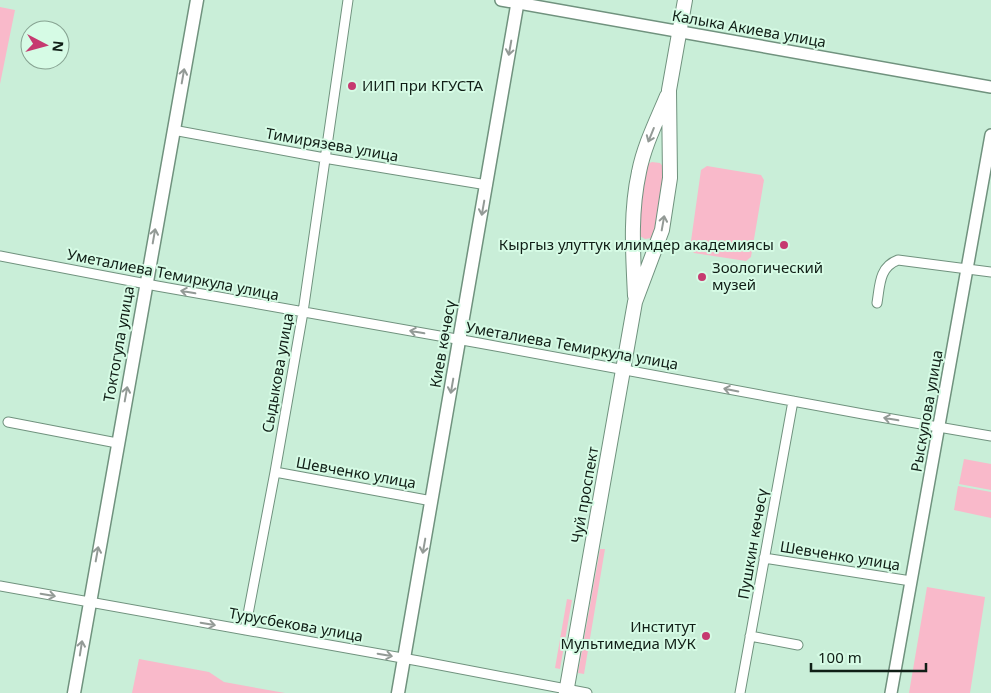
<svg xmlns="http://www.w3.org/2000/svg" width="991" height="693" viewBox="0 0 991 693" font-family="'Noto Sans',sans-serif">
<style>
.green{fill:#f9b9ca}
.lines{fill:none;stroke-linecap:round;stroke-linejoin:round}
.minor-casing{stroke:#70927e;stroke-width:11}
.tertiary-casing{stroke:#70927e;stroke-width:14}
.secondary-casing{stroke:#70927e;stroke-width:15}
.primary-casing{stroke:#70927e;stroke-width:16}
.minor{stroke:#fff;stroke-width:9}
.tertiary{stroke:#fff;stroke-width:11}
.secondary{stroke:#fff;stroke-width:12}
.primary{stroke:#fff;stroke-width:14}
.oneway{stroke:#939a96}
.poi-dot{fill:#c63a70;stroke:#d6fbe5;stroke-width:2}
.labels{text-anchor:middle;stroke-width:4;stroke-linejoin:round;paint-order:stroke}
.street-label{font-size:15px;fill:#101e16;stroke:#d6fbe5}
.poi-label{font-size:15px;fill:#101e16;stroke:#d6fbe5;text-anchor:start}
</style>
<rect width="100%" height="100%" fill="#c9eed8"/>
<path class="green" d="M 0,7 L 15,10 L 0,84 Z
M 652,162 L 660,163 L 665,169 L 658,229 L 652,238 L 645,239 L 638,235 L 635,225 L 645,165 Z
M 707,166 L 761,175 L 764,180 L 751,257 L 746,261 L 694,253 L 690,248 L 701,170 Z
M 964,459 L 991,464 L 991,490 L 959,484 Z
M 958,486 L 991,492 L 991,518 L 954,510 Z
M 600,549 L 605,549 L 584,674 L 578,673 Z
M 927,587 L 985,597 L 970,693 L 909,693 Z
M 567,599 L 572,600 L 560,669 L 555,668 Z
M 139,659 L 209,672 L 224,682 L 285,693 L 132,693 Z"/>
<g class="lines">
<defs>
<path id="minor" d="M 173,130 L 330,159 L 487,185
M 0,256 L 157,286 L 479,343 L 863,414 L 991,436
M 877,303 C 880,285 879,267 898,260 L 991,272
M 8,422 L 117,443
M 275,472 L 432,501
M 764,558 L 911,581
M 0,586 L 419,661 L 587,693
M 245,630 L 275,472 L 303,312 L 348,0
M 750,636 L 798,645
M 740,693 L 793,401"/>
<path id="tertiary" d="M 501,0 L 991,87
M 891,693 L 991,135"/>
<path id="secondary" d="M 74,693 L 197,0
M 398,693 L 518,0"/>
<path id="primary" d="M 635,296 C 633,254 630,213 639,172 C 644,146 657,120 667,96
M 566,693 L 635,302 L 662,230 L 670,178 L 669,90 L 685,0"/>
</defs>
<use href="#minor" class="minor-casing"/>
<use href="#tertiary" class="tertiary-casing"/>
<use href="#secondary" class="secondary-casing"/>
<use href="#primary" class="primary-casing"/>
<use href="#minor" class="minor"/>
<use href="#tertiary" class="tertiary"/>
<use href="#secondary" class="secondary"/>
<use href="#primary" class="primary"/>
</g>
<defs><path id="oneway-shaft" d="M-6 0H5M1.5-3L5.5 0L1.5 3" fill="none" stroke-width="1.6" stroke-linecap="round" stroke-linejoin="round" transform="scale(1.25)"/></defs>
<g class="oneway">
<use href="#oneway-shaft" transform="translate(510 48) rotate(100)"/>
<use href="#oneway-shaft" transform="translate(183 76) rotate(-80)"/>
<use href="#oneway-shaft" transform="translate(651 135) rotate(112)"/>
<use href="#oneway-shaft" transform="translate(483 208) rotate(100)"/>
<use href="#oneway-shaft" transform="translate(663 223) rotate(-80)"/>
<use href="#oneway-shaft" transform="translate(154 236) rotate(-80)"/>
<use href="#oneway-shaft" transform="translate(188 292) rotate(-170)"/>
<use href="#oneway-shaft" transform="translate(417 332) rotate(-170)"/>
<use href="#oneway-shaft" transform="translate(452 386) rotate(100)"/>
<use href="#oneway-shaft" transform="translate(731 390) rotate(-169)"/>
<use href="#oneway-shaft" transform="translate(126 394) rotate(-80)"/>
<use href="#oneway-shaft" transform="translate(891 419) rotate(-170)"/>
<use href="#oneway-shaft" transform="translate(424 546) rotate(100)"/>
<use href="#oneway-shaft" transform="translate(97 554) rotate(-80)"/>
<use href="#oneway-shaft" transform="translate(48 595) rotate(10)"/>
<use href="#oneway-shaft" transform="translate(208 624) rotate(10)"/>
<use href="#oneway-shaft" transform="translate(81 648) rotate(-81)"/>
<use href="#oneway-shaft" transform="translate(385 655) rotate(10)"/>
</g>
<g class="poi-dot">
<circle cx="352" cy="86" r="5"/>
<circle cx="784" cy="245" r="5"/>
<circle cx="702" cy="277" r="5"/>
<circle cx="706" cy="636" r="5"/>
</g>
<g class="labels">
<g class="street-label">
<text transform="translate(749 29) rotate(10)" y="5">Калыка Акиева улица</text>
<text transform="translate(332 145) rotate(10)" y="5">Тимирязева улица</text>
<text transform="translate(173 275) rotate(11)" y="5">Уметалиева Темиркула улица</text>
<text transform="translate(119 344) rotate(-80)" y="5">Токтогула улица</text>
<text transform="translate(443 344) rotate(-80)" y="5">Киев көчөсү</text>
<text transform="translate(572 346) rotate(10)" y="5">Уметалиева Темиркула улица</text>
<text transform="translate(278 373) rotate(-80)" y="5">Сыдыкова улица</text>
<text transform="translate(927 411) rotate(-80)" y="5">Рыскулова улица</text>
<text transform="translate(356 473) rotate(10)" y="5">Шевченко улица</text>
<text transform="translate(585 495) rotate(-80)" y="5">Чуй проспект</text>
<text transform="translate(753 544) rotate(-80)" y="5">Пушкин көчөсү</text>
<text transform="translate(840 556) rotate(9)" y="5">Шевченко улица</text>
<text transform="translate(296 625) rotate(10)" y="5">Турусбекова улица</text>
</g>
<g class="poi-label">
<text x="362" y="91">ИИП при КГУСТА</text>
<text x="774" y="250" text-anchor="end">Кыргыз улуттук илимдер академиясы</text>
<text x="712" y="273">Зоологический<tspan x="712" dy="17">музей</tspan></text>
<text x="696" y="632" text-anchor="end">Институт<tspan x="696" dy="17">Мультимедиа МУК</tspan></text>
</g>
</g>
<g transform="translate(45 45) rotate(96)"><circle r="24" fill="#d6fbe5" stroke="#87a392"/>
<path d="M0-4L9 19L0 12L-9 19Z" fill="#c63a70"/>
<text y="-8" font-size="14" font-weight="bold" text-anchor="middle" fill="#101e16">N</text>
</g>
<path d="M811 663v8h115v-8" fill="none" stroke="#101e16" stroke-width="2.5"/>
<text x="818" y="663" font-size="15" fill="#101e16" stroke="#d6fbe5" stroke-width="4" paint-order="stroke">100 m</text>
</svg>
